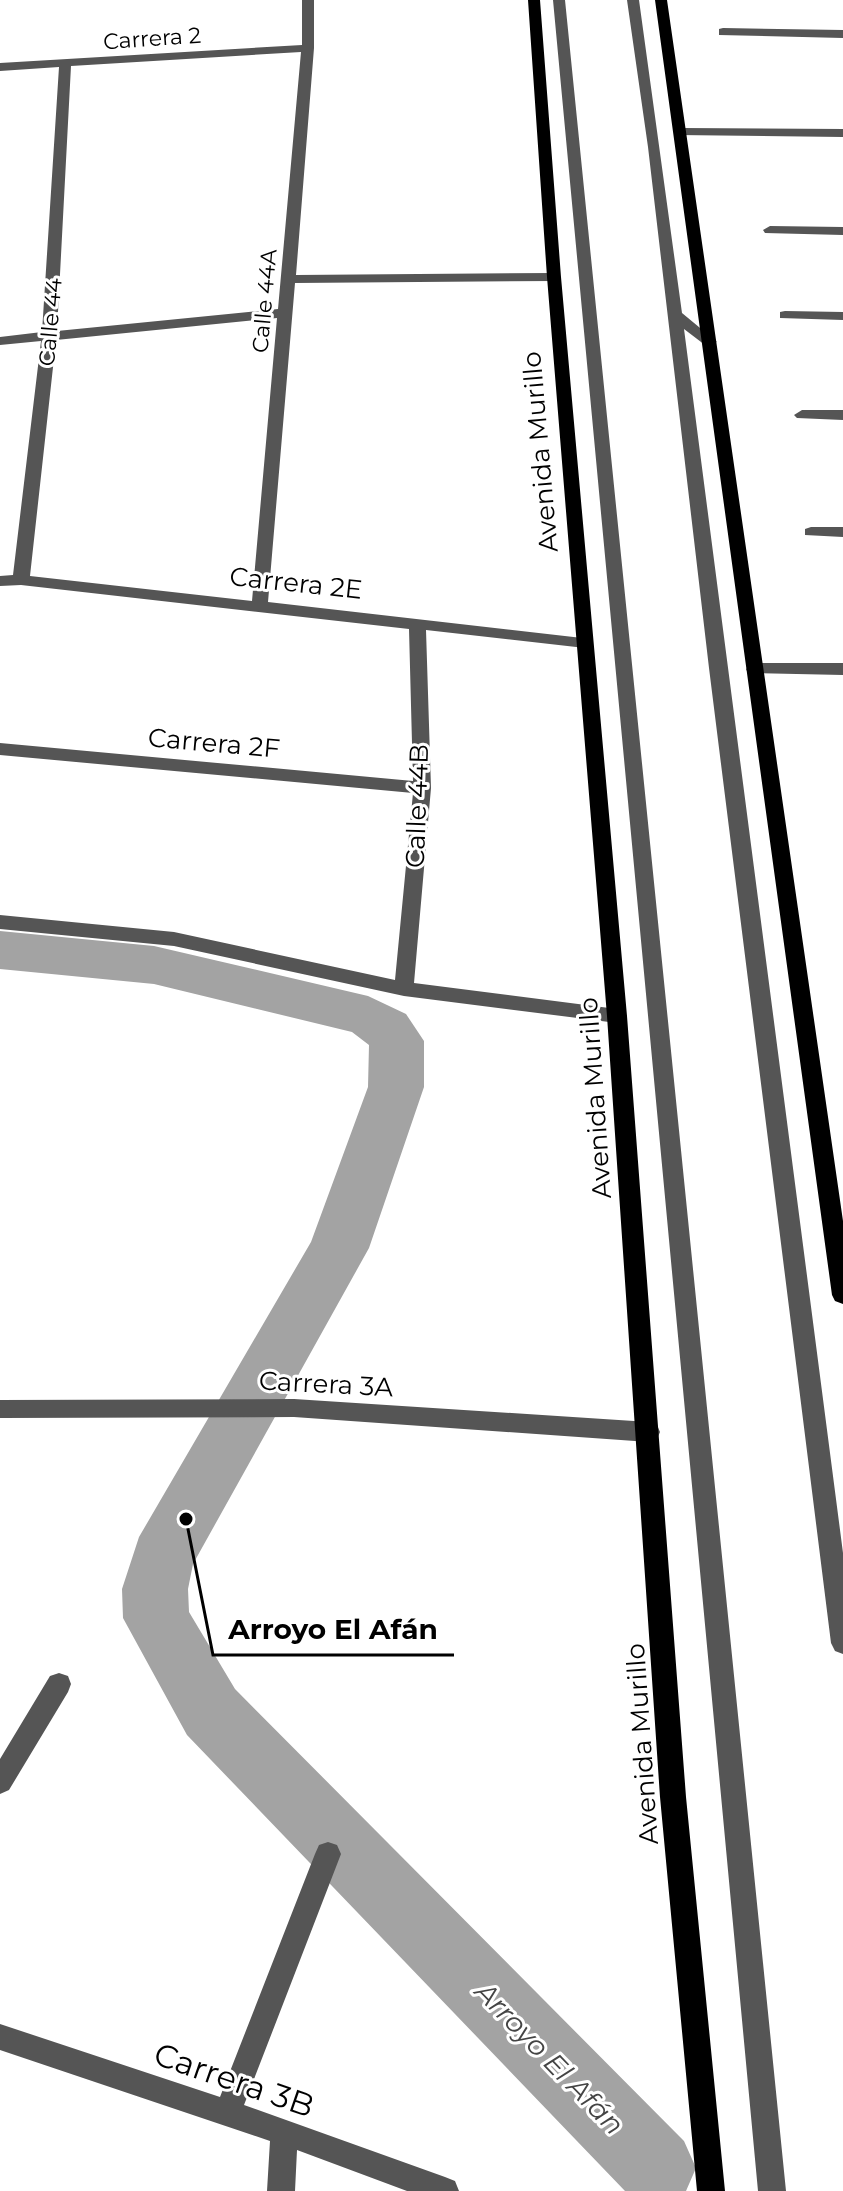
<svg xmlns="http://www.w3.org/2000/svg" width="843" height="2191" viewBox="0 0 843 2191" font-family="Montserrat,sans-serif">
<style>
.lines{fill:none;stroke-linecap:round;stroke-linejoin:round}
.canal{fill:#a3a3a3;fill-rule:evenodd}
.minor{fill:#555;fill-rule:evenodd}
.major{fill:#000;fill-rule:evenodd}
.labels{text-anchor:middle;stroke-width:6;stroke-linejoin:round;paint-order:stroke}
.far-street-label{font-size:22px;fill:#000;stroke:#fff}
.street-label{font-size:26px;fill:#000;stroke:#fff}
.water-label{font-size:28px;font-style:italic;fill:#444;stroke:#fff}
.near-street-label{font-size:32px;fill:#000;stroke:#fff}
.leader{fill:none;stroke:#000;stroke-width:3}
.callout-dot{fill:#000;stroke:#fff;stroke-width:3}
.callout-label{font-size:28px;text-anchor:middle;font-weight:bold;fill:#000;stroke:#fff;stroke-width:6;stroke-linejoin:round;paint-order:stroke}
</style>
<rect width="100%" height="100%" fill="#fff"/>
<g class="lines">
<path class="canal" d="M 0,931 L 154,946 L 368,996 L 406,1014 L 424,1041 L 424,1087 L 369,1248 L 193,1564 L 188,1589 L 189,1612 L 235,1689 L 684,2141 L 696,2168 L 686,2191 L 625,2191 L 187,1735 L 123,1618 L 122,1589 L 139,1537 L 311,1242 L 368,1087 L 369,1045 L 352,1032 L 154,984 L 0,969 Z"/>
<path class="minor" d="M 302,0 L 314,0 L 314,48 L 296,275 L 554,273 L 561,277 L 554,281 L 295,283 L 268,602 L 591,639 L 593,643 L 585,648 L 426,630 L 431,788 L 414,983 L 617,1009 L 624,1011 L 627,1016 L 624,1021 L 617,1023 L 404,996 L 174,946 L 0,929 L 0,915 L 174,932 L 395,980 L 413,793 L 0,755 L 0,743 L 413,781 L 409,629 L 21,585 L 0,586 L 0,576 L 13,575 L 41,341 L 0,345 L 0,337 L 42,332 L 59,67 L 0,71 L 0,63 L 302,45 ZM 301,52 L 278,309 L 57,331 L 71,66 ZM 277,318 L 252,601 L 30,576 L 56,340 Z
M 553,0 L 565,0 L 786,2191 L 758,2191 Z
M 627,0 L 639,0 L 682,313 L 717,342 L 705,345 L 684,329 L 843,1553 L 843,1654 L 835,1651 L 831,1643 L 709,668 L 648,147 Z
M 723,28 L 843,30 L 843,38 L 719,35 L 719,29 Z
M 682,128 L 843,129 L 843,137 L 677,135 L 677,129 Z
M 770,226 L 843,227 L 843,235 L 765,233 L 763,230 Z
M 785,311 L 843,312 L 843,320 L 780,318 L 780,312 Z
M 802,410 L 843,410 L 843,420 L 797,418 L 794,415 Z
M 811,527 L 843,527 L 843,537 L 805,535 L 805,529 Z
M 754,663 L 843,663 L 843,675 L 748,673 L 746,669 Z
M 294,1399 L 649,1422 L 657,1425 L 660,1432 L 657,1439 L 649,1442 L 294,1417 L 0,1418 L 0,1400 Z
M 59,1673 L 68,1676 L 71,1684 L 68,1692 L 9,1790 L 0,1794 L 0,1759 L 50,1676 Z
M 328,1842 L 337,1845 L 341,1854 L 244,2105 L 445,2177 L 455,2181 L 459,2191 L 407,2191 L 297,2150 L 295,2191 L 267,2191 L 270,2141 L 0,2050 L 0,2024 L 220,2097 L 315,1854 L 319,1845 Z"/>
<path class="major" d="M 528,0 L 540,0 L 561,277 L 627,1016 L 686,1797 L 725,2191 L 697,2191 L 660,1797 L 607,1016 L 547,277 Z
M 655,0 L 667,0 L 843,1221 L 843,1304 L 835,1301 L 832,1295 Z"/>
</g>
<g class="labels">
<g class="far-street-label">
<text transform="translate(152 38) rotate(-4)" y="8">Carrera 2</text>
<text transform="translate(264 301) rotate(-85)" y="8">Calle 44A</text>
<text transform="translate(50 322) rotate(-85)" y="8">Calle 44</text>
</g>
<g class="street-label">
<text transform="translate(540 452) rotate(-95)" y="9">Avenida Murillo</text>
<text transform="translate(296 583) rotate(6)" y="9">Carrera 2E</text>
<text transform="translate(214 743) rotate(5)" y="9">Carrera 2F</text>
<text transform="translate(417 806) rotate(-88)" y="9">Calle 44B</text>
<text transform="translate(595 1098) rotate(-94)" y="9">Avenida Murillo</text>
<text transform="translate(326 1384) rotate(3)" y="9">Carrera 3A</text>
<text transform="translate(642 1744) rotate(-94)" y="9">Avenida Murillo</text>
</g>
<g class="water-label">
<text transform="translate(550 2058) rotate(46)" y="10">Arroyo El Afán</text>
</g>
<g class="near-street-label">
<text transform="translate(234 2080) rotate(19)" y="11">Carrera 3B</text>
</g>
</g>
<path class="leader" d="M186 1519L213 1655H454"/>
<circle class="callout-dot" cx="186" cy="1519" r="8"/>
<g class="callout-label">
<text x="333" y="1639">Arroyo El Afán</text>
</g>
</svg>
